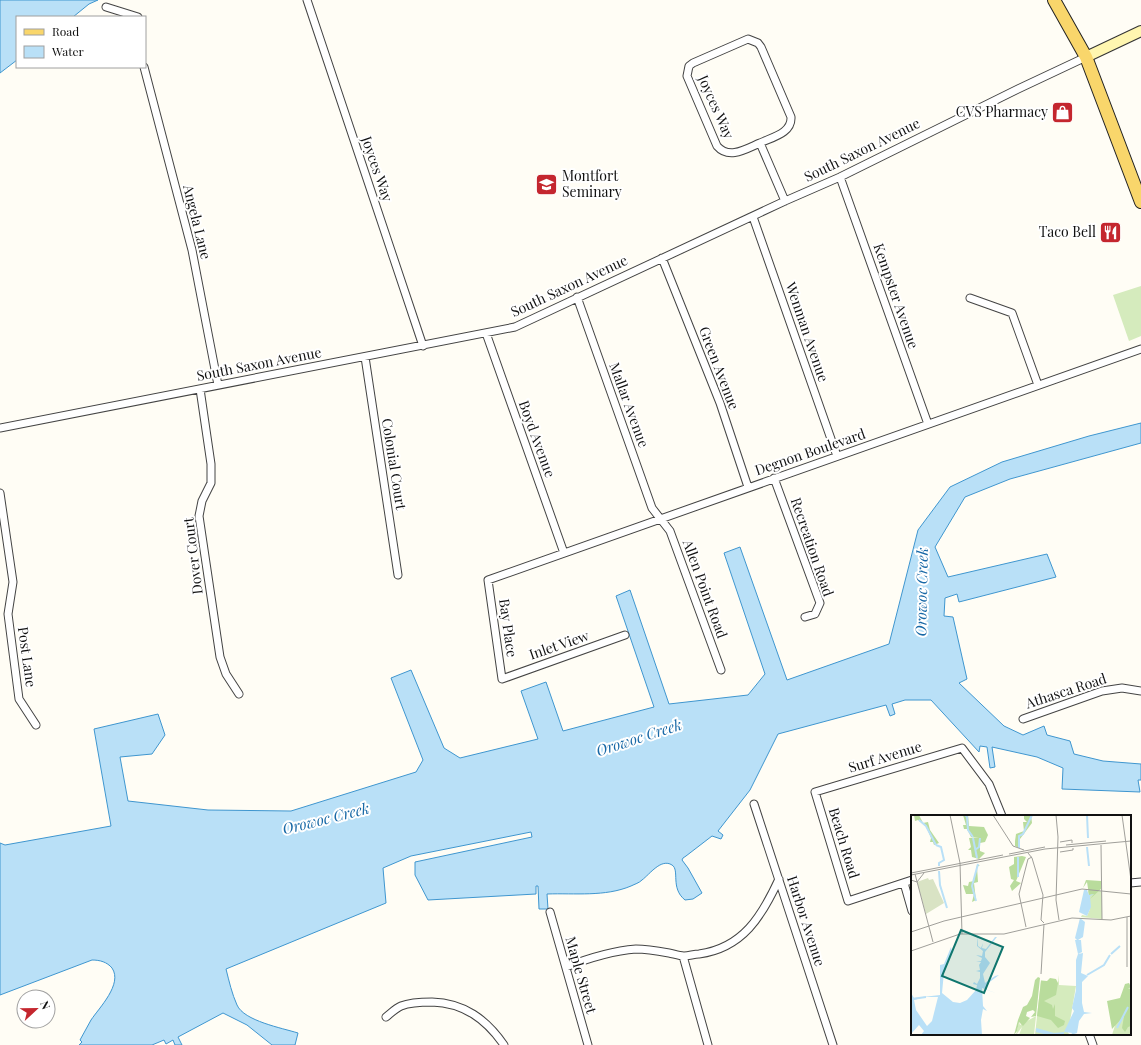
<svg xmlns="http://www.w3.org/2000/svg" width="1141" height="1045" viewBox="0 0 1141 1045" font-family="'Playfair Display',serif">
<style>
.green{fill:#d5ebbd}
.water{fill:#b9e0f7;stroke:#3f96cf}
.lines{fill:none;stroke-linecap:round;stroke-linejoin:round}
.street-casing{stroke:#444;stroke-width:9}
.secondary-casing{stroke:#333;stroke-width:12}
.primary-casing{stroke:#222;stroke-width:14}
.street{stroke:#fff;stroke-width:7}
.secondary{stroke:#fff6b0;stroke-width:10}
.primary{stroke:#f9d66b;stroke-width:12}
.labels{text-anchor:middle;stroke-width:4;stroke-linejoin:round;paint-order:stroke}
.street-label{font-size:14px;fill:#111;stroke:#fff}
.poi-label{font-size:14px;fill:#111;stroke:#fff;text-anchor:end}
.water-label{font-size:15px;font-style:italic;fill:#1768a6;stroke:#fff}
.inset-river{fill:none;stroke:#b9e0f7;stroke-width:2}
.inset-road{fill:none;stroke:#a09f9a;stroke-width:1}
.view{fill:#0f766e;fill-opacity:0.15;stroke:#0f766e;stroke-width:2}
.inset-edge{fill:none;stroke:#111;stroke-width:2}
</style>
<rect width="100%" height="100%" fill="#fffdf5"/>
<path class="green" d="M 1141,286 L 1141,336 L 1129,341 L 1113,295 Z"/>
<path class="water" d="M 0,0 L 98,0 L 89,4 L 73,17 L 17,17 L 17,60 L 0,73 Z
M 1141,423 L 1141,443 L 1010,479 L 965,497 L 935,547 L 948,577 L 1047,554 L 1056,577 L 959,602 L 957,594 L 945,598 L 944,616 L 953,617 L 967,679 L 959,683 L 1004,726 L 1023,735 L 1044,726 L 1047,735 L 1070,741 L 1074,754 L 1103,761 L 1141,764 L 1141,780 L 1138,780 L 1140,792 L 1062,789 L 1063,768 L 1037,757 L 992,747 L 995,767 L 990,768 L 987,747 L 980,746 L 979,752 L 931,700 L 905,700 L 892,704 L 895,714 L 890,716 L 886,705 L 778,734 L 750,790 L 718,831 L 723,835 L 721,839 L 712,836 L 686,856 L 683,858 L 682,860 L 688,868 L 702,893 L 693,899 L 685,900 C 670,888 680,870 672,865 C 661,858 650,874 642,880 C 639,883 635,884 631,886 C 605,897 575,893 547,894 L 548,909 L 539,909 L 538,886 L 536,886 L 536,894 L 428,900 L 415,875 L 415,862 L 532,837 L 531,832 L 411,856 L 383,868 L 386,903 L 226,969 C 229,981 232,994 237,1005 C 244,1021 282,1028 298,1033 L 295,1045 L 272,1045 L 247,1025 L 223,1013 L 178,1037 L 182,1045 L 175,1045 L 173,1040 L 166,1044 L 164,1040 L 152,1045 L 79,1045 L 82,1042 L 80,1040 C 84,1033 87,1027 91,1020 C 99,1008 123,984 112,968 C 107,962 100,960 92,960 L 0,995 L 0,843 L 5,845 L 111,826 L 94,729 L 158,714 L 165,735 L 152,754 L 120,757 L 128,801 L 208,810 L 291,811 L 416,772 L 423,760 L 391,678 L 411,670 L 444,748 L 460,758 L 538,739 L 521,691 L 546,682 L 563,731 L 654,707 L 616,596 L 630,590 L 669,704 L 748,695 L 765,674 L 724,553 L 740,547 L 787,680 L 889,644 L 918,530 L 950,487 L 1002,462 L 1089,436 Z"/>
<g class="lines">
<defs>
<path id="street" d="M 307,0 L 423,346
M 106,7 L 138,17
M 144,67 L 192,250 L 218,385
M 760,143 C 746,149 729,160 717,146 L 687,76 L 689,66 L 693,63 L 748,39 L 758,43 L 761,47 L 791,117 C 792,133 773,137 760,143 L 785,201
M 840,177 L 928,424
M 753,217 L 837,456
M 662,258 L 720,403 L 748,487
M 577,297 L 652,508 L 670,531 L 721,670
M 970,298 L 1012,313 L 1038,385
M 486,333 L 564,553
M 365,357 L 398,575
M 200,389 L 211,464 L 211,483 L 202,501 L 199,516 L 220,657 L 226,674 L 239,694
M 0,428 L 515,327 L 785,201 L 840,177 L 1018,89 L 1086,57
M 774,478 L 820,603 L 815,614 L 805,617
M 0,493 L 13,582 L 8,614 L 19,699 L 36,725
M 625,635 L 502,679 L 488,580 L 1141,349
M 1023,719 L 1102,691 L 1122,688 L 1141,691
M 754,804 L 833,1045
M 912,880 L 848,901 L 815,792 L 962,748 L 989,784 L 1002,816
M 904,883 L 912,911
M 1130,883 L 1141,882
M 550,912 L 588,1045
M 683,956 L 708,1045
M 566,967 C 589,958 611,951 636,949 C 647,949 658,951 669,953 C 674,954 679,956 684,956 C 689,956 694,954 699,954 C 743,948 762,916 779,879
M 386,1017 C 391,1013 396,1008 401,1006 C 411,1002 422,1002 432,1002 C 464,1003 486,1019 504,1045
M 1089,1034 L 1093,1045"/>
<path id="secondary" d="M 1086,57 L 1141,31"/>
<path id="primary" d="M 1054,0 L 1086,57 L 1141,202"/>
</defs>
<use href="#street" class="street-casing"/>
<use href="#secondary" class="secondary-casing"/>
<use href="#primary" class="primary-casing"/>
<use href="#street" class="street"/>
<use href="#secondary" class="secondary"/>
<use href="#primary" class="primary"/>
</g>
<defs>
<symbol id="shop-square" viewBox="-11 -11 22 22"><rect x="-9" y="-9" width="18" height="18" rx="4" fill="#c4262e" stroke="#fff"/><path d="M-5-2.5h2.3a2.7 3.5 0 0 1 5.4 0H5L5.5 6h-11ZM-1.5-2.5h3a1.5 2.3 0 0 0-3 0Z" fill="#fff"/></symbol>
<symbol id="school-square" viewBox="-11 -11 22 22"><rect x="-9" y="-9" width="18" height="18" rx="4" fill="#c4262e" stroke="#fff"/><path d="M0-5L7-2L0 1L-7-2ZM-4 1L0 2.5L4 1V4Q0 6-4 4Z" fill="#fff"/></symbol>
<symbol id="restaurant-square" viewBox="-11 -11 22 22"><rect x="-9" y="-9" width="18" height="18" rx="4" fill="#c4262e" stroke="#fff"/><path d="M-5-6h1v4h1v-4h1v4h1v-4h1v5L-1.5 .5V6h-2V.5L-5-1ZM5-6V6H3V1.5H1.5Q1.5-4 5-6Z" fill="#fff"/></symbol>
</defs>
<g fill-rule="evenodd">
<use href="#shop-square" x="1050" y="100" width="25" height="25"/>
<use href="#school-square" x="534" y="172" width="25" height="25"/>
<use href="#restaurant-square" x="1098" y="220" width="25" height="25"/>
</g>
<g class="labels">
<g class="street-label">
<text transform="translate(716 107) rotate(66)" y="5">Joyces Way</text>
<text transform="translate(862 150) rotate(-26)" y="5">South Saxon Avenue</text>
<text transform="translate(377 169) rotate(71)" y="5">Joyces Way</text>
<text transform="translate(197 222) rotate(76)" y="5">Angela Lane</text>
<text transform="translate(569 286) rotate(-25)" y="5">South Saxon Avenue</text>
<text transform="translate(896 296) rotate(71)" y="5">Kempster Avenue</text>
<text transform="translate(807 332) rotate(71)" y="5">Wenman Avenue</text>
<text transform="translate(259 364) rotate(-11)" y="5">South Saxon Avenue</text>
<text transform="translate(719 368) rotate(69)" y="5">Green Avenue</text>
<text transform="translate(629 405) rotate(70)" y="5">Mallar Avenue</text>
<text transform="translate(537 439) rotate(70)" y="5">Boyd Avenue</text>
<text transform="translate(810 452) rotate(-19)" y="5">Degnon Boulevard</text>
<text transform="translate(394 464) rotate(81)" y="5">Colonial Court</text>
<text transform="translate(812 547) rotate(71)" y="5">Recreation Road</text>
<text transform="translate(193 556) rotate(-97)" y="5">Dover Court</text>
<text transform="translate(705 589) rotate(70)" y="5">Allen Point Road</text>
<text transform="translate(508 628) rotate(82)" y="5">Bay Place</text>
<text transform="translate(559 645) rotate(-19)" y="5">Inlet View</text>
<text transform="translate(27 657) rotate(82)" y="5">Post Lane</text>
<text transform="translate(1066 691) rotate(-18)" y="5">Athasca Road</text>
<text transform="translate(885 757) rotate(-17)" y="5">Surf Avenue</text>
<text transform="translate(844 843) rotate(73)" y="5">Beach Road</text>
<text transform="translate(806 921) rotate(72)" y="5">Harbor Avenue</text>
<text transform="translate(581 975) rotate(74)" y="5">Maple Street</text>
</g>
<g class="poi-label">
<text x="1048" y="117">CVS Pharmacy</text>
<text x="562" y="181" text-anchor="start">Montfort<tspan x="562" dy="16">Seminary</tspan></text>
<text x="1096" y="237">Taco Bell</text>
</g>
<g class="water-label">
<text transform="translate(922 592) rotate(-89)" y="5">Orowoc Creek</text>
<text transform="translate(639 738) rotate(-18)" y="5">Orowoc Creek</text>
<text transform="translate(326 819) rotate(-14)" y="5">Orowoc Creek</text>
</g>
</g>
<g transform="translate(911 815)">
<rect width="220" height="220" fill="#fffdf5"/>
<path d="M 177,76 L 191,76 L 191,104 L 170,102 L 171,100 L 176,101 L 179,94 ZM 148,160 L 148,170 L 165,171 L 157,218 L 160,220 L 124,220 L 130,165 L 147,168 ZM 220,192 L 220,220 L 201,220 L 207,201 ZM 125,201 L 123,220 L 108,220 L 111,212 L 105,220 L 108,207 L 109,210 Z" fill="#d5ebbd"/>
<path d="M 3,0 L 8,0 L 12,8 L 17,7 L 19,15 L 28,28 L 23,30 L 22,27 L 19,27 L 20,23 L 15,11 L 7,5 L 4,6 ZM 52,0 L 57,0 L 58,11 L 73,12 L 77,20 L 74,27 L 69,28 L 69,36 L 74,38 L 68,44 L 61,42 L 60,35 L 57,35 L 60,32 L 58,23 L 68,22 L 60,22 L 56,14 L 53,14 L 52,10 L 55,10 ZM 113,0 L 120,0 L 121,8 L 109,24 L 108,33 L 104,31 L 104,26 L 105,19 L 113,16 L 112,7 L 116,7 L 113,4 ZM 111,41 L 115,42 L 105,66 L 110,68 L 101,76 L 99,71 L 103,65 L 100,64 L 98,52 L 103,49 L 103,42 ZM 66,50 L 69,50 L 66,52 L 67,67 L 63,68 L 65,85 L 61,87 L 63,79 L 55,79 L 52,70 L 57,71 L 58,67 L 63,66 ZM 175,65 L 190,66 L 190,74 L 179,84 L 183,79 L 178,80 L 176,67 L 172,73 ZM 127,162 L 129,163 L 125,201 L 120,202 L 124,197 L 122,195 L 116,197 L 115,201 L 119,203 L 112,211 L 108,207 L 106,216 L 103,220 L 107,205 L 112,192 L 116,190 L 121,181 L 124,165 ZM 139,163 L 145,164 L 147,168 L 145,180 L 133,186 L 141,190 L 142,194 L 144,189 L 144,201 L 154,206 L 153,210 L 147,213 L 140,205 L 126,201 L 130,166 L 136,166 ZM 218,168 L 220,172 L 217,174 L 220,173 L 220,211 L 217,212 L 214,217 L 211,213 L 213,201 L 201,214 L 196,186 L 209,183 L 214,169 Z" fill="#b9dc9c"/>
<path d="M 17,63 L 18,65 L 22,64 L 33,88 L 15,99 L 6,67 Z" fill="#d9e3c4"/>
<path d="M 173,75 L 176,75 L 178,80 L 183,79 L 179,81 L 180,92 L 176,101 L 168,97 ZM 169,103 L 174,107 L 172,122 L 167,125 L 170,125 L 171,137 L 167,139 L 164,125 L 166,125 L 164,123 ZM 67,120 L 67,131 L 70,133 L 72,128 L 71,133 L 75,134 L 84,122 L 86,122 L 74,137 L 74,142 L 79,148 L 72,159 L 74,168 L 84,161 L 88,160 L 76,169 L 76,175 L 85,178 L 71,173 L 72,191 L 76,196 L 72,194 L 70,205 L 71,220 L 10,220 L 13,216 L 8,210 L 0,219 L 0,178 L 3,183 L 29,180 L 29,150 L 33,149 L 40,132 L 41,137 L 33,157 L 31,178 L 42,187 L 49,188 L 56,185 L 65,175 L 66,170 L 62,169 L 63,167 L 66,169 L 69,163 L 69,157 L 65,156 L 69,155 L 68,150 L 70,147 L 65,146 L 70,146 L 71,143 L 65,140 L 71,141 L 72,136 L 66,131 ZM 14,182 L 27,182 L 21,206 L 16,211 L 5,195 L 3,185 ZM 172,138 L 170,158 L 177,161 L 171,167 L 171,188 L 173,197 L 181,198 L 173,199 L 168,206 L 166,218 L 160,220 L 161,218 L 153,217 L 163,196 L 161,193 L 165,175 L 165,145 L 167,139 Z" fill="#b9e0f7" fill-rule="evenodd"/>
<path class="inset-river" d="M 54,0 L 56,2 L 57,15 L 62,22M 176,0 L 177,23M 8,5 L 15,11 L 25,30M 62,23 L 66,43M 25,30 L 30,32 L 33,45 L 28,48 L 28,51M 176,32 L 178,51M 108,33 L 108,21 L 112,19 L 121,0M 64,35 L 68,32 L 69,23M 28,56 L 29,70 L 36,93M 107,62 L 107,42M 65,86 L 61,71 L 67,49M 200,139 L 209,131M 176,160 L 193,150 L 199,140M 0,181 L 3,197 L 17,220M 1,184 L 15,182M 206,213 L 217,192M 125,214 L 143,219 L 153,218M 125,216 L 141,220"/>
<path class="inset-road" d="M 39,0 L 49,48 L 51,119M 82,0 L 102,31 L 113,35M 145,0 L 147,22M 211,0 L 220,65M 147,22 L 145,85 L 148,105M 149,27 L 161,25 L 161,28M 155,30 L 195,26M 190,30 L 191,104M 149,37 L 162,35 L 162,33M 117,38 L 121,43 L 132,80 L 130,105 L 133,108M 98,39 L 134,32M 0,58 L 92,40M 4,59 L 22,127M 0,60 L 134,34 L 220,26M 0,65 L 6,67 L 13,58M 115,112 L 108,79 L 117,44 L 121,42M 0,117 L 33,106 L 171,74 L 220,79M 0,136 L 49,119 L 93,119 L 161,103 L 200,105 L 220,101M 216,152 L 216,102M 130,159 L 133,109"/>
<path class="view" d="M 50,115 L 92,132 L 73,178 L 31,161 Z"/>
<rect width="220" height="220" class="inset-edge"/>
</g>
<rect x="16" y="16" width="130" height="52" fill="#ffffff" stroke="#a0a0a0"/>
<rect x="24" y="29" width="20" height="6" fill="#f9d66b" stroke="#a0a0a0"/>
<text x="52" y="36" font-size="12" fill="#111111">Road</text>
<rect x="24" y="46" width="20" height="12" fill="#b9e0f7" stroke="#a0a0a0"/>
<text x="52" y="56" font-size="12" fill="#111111">Water</text>
<g transform="translate(36 1009) rotate(68)"><circle r="19" fill="#ffffff" stroke="#a0a0a0"/>
<path d="M0-3L7 15L0 10L-7 15Z" fill="#c4262e"/>
<text y="-6" font-size="11" font-weight="bold" text-anchor="middle" fill="#111111">N</text>
</g>
</svg>
